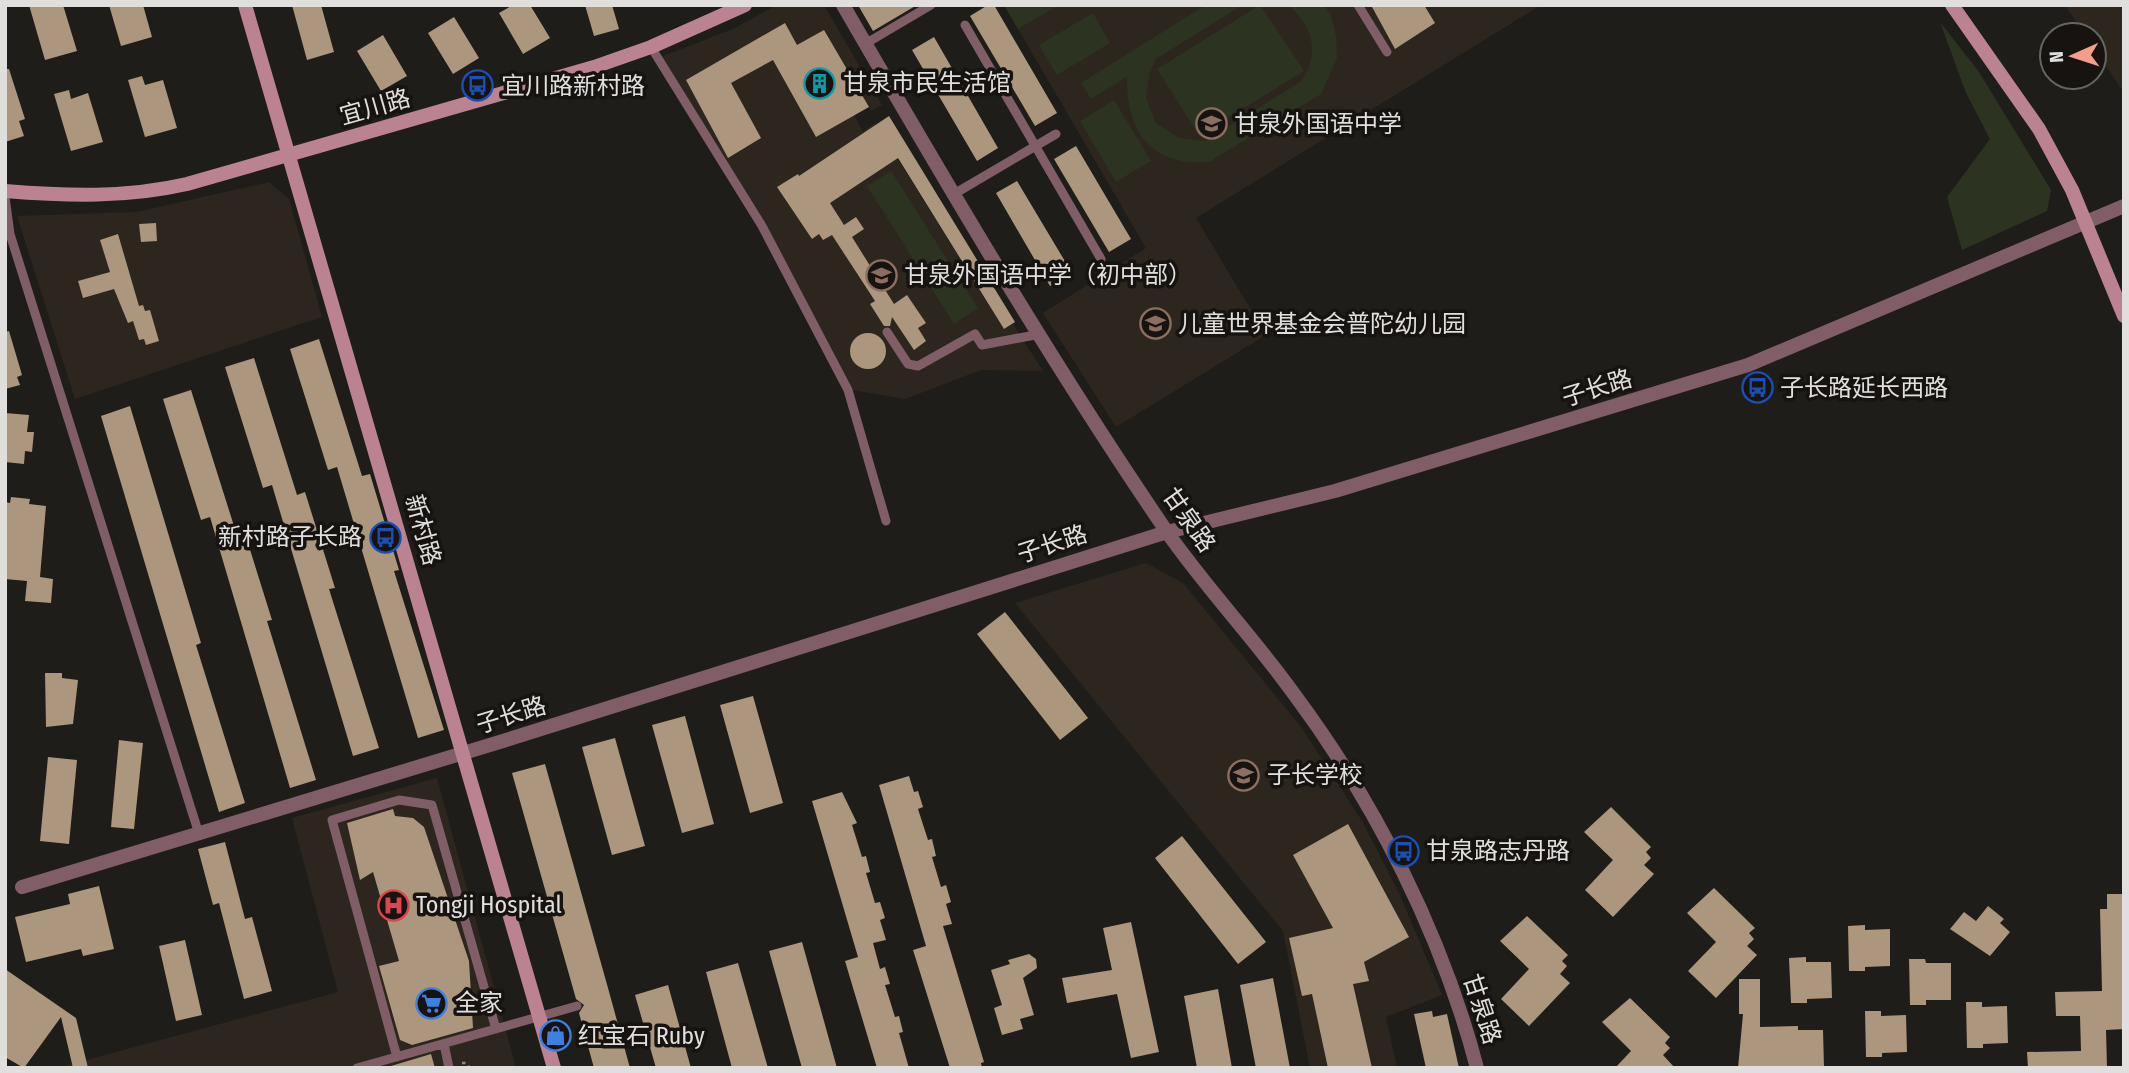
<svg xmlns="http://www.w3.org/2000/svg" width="2129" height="1073" viewBox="0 0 2129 1073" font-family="'Fira Sans Condensed','Noto Sans SC',sans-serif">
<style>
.built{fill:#2d261e}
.green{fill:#2c3321}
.building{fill:#ac967d}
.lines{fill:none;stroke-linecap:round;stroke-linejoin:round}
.path{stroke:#898784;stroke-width:2.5;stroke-dasharray:3.5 5;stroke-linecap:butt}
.lane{stroke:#815e67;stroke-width:9}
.street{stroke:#815e67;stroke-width:14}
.secondary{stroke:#bb8392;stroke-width:14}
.labels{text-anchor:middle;stroke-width:7;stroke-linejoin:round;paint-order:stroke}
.poi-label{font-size:24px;fill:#e1dfdd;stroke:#161310;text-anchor:start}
.street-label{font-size:24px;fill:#e1dfdd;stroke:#161310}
</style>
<rect width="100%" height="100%" fill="#1f1d19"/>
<path class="built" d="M 777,5 L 824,5 L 882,105 L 871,111 L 869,107 L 854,115 L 861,128 L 863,131 L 875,123 L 1004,329 L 1013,324 L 1043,371 L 981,370 L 905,399 L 853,390 L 766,226 L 661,57 L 735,28 Z
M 1004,5 L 1541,5 L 1196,218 L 1266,335 L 1116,427 L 1043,313 L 1146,248 Z
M 2065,5 L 2124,5 L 2124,93 L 2094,48 L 2094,35 L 2085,35 Z
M 269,182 L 289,199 L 322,317 L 75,399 L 17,216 L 137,212 Z
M 1146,563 L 1183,583 L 1302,728 L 1362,821 L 1400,895 L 1442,995 L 1386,1017 L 1397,1068 L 1310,1068 L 1283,931 L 1015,603 Z
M 437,778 L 516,1068 L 57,1068 L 338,992 L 292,818 Z"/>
<path class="green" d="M 1004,5 L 1059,5 L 1018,29 Z
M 1206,5 L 1242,5 L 1156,59 L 1150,71 L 1146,99 L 1156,123 L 1179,138 L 1205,141 L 1300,82 C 1321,56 1313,25 1288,5 L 1324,5 L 1331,15 L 1336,36 L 1337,58 L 1321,94 L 1209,162 C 1151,167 1126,131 1127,77 L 1091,99 L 1081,83 Z
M 1260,5 L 1304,71 L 1199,136 L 1157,69 Z
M 1093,13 L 1110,43 L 1057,75 L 1039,45 Z
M 1940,22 L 1979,72 L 2051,190 L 2047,211 L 1962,250 L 1947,197 L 1990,139 L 1966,93 Z
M 1114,100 L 1151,161 L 1116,182 L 1080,121 Z
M 891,171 L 978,308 L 954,324 L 867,186 Z"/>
<path class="building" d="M 29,5 L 63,5 L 77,51 L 45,60 Z
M 109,5 L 143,5 L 152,37 L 121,46 Z
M 292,5 L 321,5 L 334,52 L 307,60 Z
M 513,5 L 530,5 L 550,38 L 523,54 L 499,13 Z
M 585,5 L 612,5 L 619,29 L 594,36 Z
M 858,5 L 917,5 L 873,31 Z
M 988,5 L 994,5 L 1057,113 L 1035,126 L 970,16 Z
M 1371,5 L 1424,5 L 1435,23 L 1395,49 Z
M 454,17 L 479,58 L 453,74 L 428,33 Z
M 785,23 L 797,45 L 824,30 L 869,107 L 816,137 L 773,60 L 731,83 L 761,138 L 728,158 L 686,80 Z
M 383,35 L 407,76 L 381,91 L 357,51 Z
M 934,37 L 998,148 L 977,161 L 912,50 Z
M 5,69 L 9,69 L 25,119 L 19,121 L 24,136 L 5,142 Z
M 142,76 L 145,85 L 163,80 L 177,128 L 145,137 L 128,80 Z
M 69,90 L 71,99 L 88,93 L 103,142 L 71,151 L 54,94 Z
M 889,116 L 1015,322 L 1004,329 L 898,158 L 830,203 L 844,225 L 856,217 L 864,229 L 852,237 L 894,304 L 907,295 L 926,323 L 918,328 L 926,341 L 914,350 L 892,317 L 890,326 L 884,326 L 870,304 L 875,301 L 832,235 L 823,240 L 819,234 L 812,239 L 777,187 L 798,174 L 799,176 Z
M 1076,146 L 1131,239 L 1109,252 L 1054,159 Z
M 1017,181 L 1072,273 L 1050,286 L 996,193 Z
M 156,223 L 157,241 L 141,242 L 139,224 Z
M 118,234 L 139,306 L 143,305 L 145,311 L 150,310 L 159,341 L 146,345 L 144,339 L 139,340 L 133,321 L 128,323 L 114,289 L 83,298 L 78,281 L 110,272 L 100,240 Z
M 9,331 L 22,375 L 17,377 L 20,385 L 5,389 L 5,332 Z
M850 351a18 18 0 1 1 36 0a18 18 0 1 1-36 0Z
M 319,339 L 362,476 L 370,474 L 399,570 L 394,571 L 444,730 L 418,738 L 337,467 L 328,470 L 290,349 Z
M 254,358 L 297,495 L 305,492 L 335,588 L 329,589 L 379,748 L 353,756 L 272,485 L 263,488 L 225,367 Z
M 191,390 L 234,526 L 242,524 L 272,620 L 267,621 L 316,780 L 290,788 L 210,517 L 201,520 L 163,399 Z
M 130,406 L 201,643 L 196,645 L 245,803 L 219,812 L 101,416 Z
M 5,413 L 29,415 L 27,432 L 34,432 L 32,452 L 25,451 L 24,464 L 5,462 Z
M 11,497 L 30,499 L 29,504 L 46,506 L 40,577 L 53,579 L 51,603 L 25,601 L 27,581 L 5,579 L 5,502 L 10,503 Z
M 1005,612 L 1088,718 L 1060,740 L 977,634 Z
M 45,673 L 62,673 L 62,678 L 78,680 L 73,724 L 46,727 Z
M 753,696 L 783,803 L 750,813 L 720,705 Z
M 685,716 L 714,824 L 682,833 L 652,725 Z
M 615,738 L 645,846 L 612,855 L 582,747 Z
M 119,740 L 143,743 L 134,829 L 111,827 Z
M 48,757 L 77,760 L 69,844 L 40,841 Z
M 545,764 L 608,988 L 630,1068 L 594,1068 L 579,1013 L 584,1005 L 576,999 L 512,773 Z
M 909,776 L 914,792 L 918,791 L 923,807 L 918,809 L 928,840 L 932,839 L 936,856 L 932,857 L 941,887 L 946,885 L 951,902 L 946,904 L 952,924 L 943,926 L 984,1062 L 981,1063 L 982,1068 L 950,1068 L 913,950 L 926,946 L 879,785 Z
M 842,792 L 857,823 L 852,825 L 862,857 L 866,856 L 870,872 L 866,873 L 875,903 L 880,902 L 885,918 L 880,920 L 886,940 L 873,943 L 880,969 L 885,967 L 890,984 L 885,985 L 895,1017 L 899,1016 L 903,1032 L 899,1033 L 909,1068 L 877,1068 L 845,961 L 858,957 L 812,801 Z
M 1611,807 L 1651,847 L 1646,852 L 1651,858 L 1644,865 L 1654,874 L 1613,917 L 1585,890 L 1613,860 L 1584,832 Z
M 393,809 L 395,816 L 413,818 L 424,827 L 469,961 L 473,1028 L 412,1045 L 400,1040 L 379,966 L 399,961 L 373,872 L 360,880 L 347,823 Z
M 1348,824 L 1409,937 L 1364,962 L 1369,981 L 1353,984 L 1372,1068 L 1328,1068 L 1312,994 L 1302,996 L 1289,938 L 1333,928 L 1293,855 Z
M 1182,836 L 1266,942 L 1238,964 L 1155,858 Z
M 225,842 L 245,919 L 252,917 L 272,991 L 244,999 L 219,903 L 213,905 L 198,849 Z
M 99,886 L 114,949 L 83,956 L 81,949 L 26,962 L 15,917 L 70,904 L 68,894 Z
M 1714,888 L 1755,928 L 1749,933 L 1754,939 L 1747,946 L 1757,955 L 1716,998 L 1688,971 L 1716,942 L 1687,913 Z
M 2107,894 L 2124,894 L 2124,1029 L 2106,1030 L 2107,1068 L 2028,1068 L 2027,1052 L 2081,1051 L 2080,1016 L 2056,1016 L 2055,992 L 2102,991 L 2100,909 L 2107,909 Z
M 1988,906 L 2004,919 L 2000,923 L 2010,932 L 1990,956 L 1950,929 L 1964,912 L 1976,921 Z
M 1527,916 L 1568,955 L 1562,961 L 1567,966 L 1560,974 L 1570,983 L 1529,1026 L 1501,999 L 1529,969 L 1500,941 Z
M 1131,922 L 1159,1052 L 1131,1058 L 1117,994 L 1067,1003 L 1062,978 L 1112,970 L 1103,928 Z
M 1865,925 L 1865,930 L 1890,929 L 1890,966 L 1865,967 L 1865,971 L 1849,971 L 1848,926 Z
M 185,940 L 202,1015 L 176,1021 L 159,946 Z
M 802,942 L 837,1068 L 802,1068 L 769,951 Z
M 1029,954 L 1036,959 L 1037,968 L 1023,978 L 1034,1015 L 1020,1019 L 1023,1029 L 1002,1035 L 994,1008 L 1002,1005 L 991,970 L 1010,964 L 1008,960 Z
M 1806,957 L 1806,962 L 1831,962 L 1832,998 L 1807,999 L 1807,1003 L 1791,1003 L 1789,958 Z
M 1909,959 L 1925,959 L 1926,963 L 1951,963 L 1951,1000 L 1926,1000 L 1926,1005 L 1910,1005 Z
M 738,963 L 768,1068 L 732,1068 L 706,972 Z
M 5,969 L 76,1018 L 88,1068 L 73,1068 L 61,1017 L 24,1068 L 5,1057 Z
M 1273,978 L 1290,1068 L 1256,1068 L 1240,985 Z
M 1739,979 L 1760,979 L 1760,1027 L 1798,1026 L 1798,1030 L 1823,1030 L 1824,1067 L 1738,1068 L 1743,1014 L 1739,1014 Z
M 668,985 L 691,1068 L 656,1068 L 635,995 Z
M 1218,989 L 1232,1068 L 1197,1068 L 1184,996 Z
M 1630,998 L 1670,1037 L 1665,1043 L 1670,1048 L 1663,1055 L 1675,1068 L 1615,1068 L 1631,1051 L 1602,1022 Z
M 1966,1002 L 1982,1002 L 1982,1007 L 2007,1006 L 2008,1043 L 1983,1044 L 1983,1048 L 1967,1048 Z
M 1432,1011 L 1433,1017 L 1447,1014 L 1459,1068 L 1426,1068 L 1414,1014 Z
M 1865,1011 L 1881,1011 L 1881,1016 L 1906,1015 L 1907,1052 L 1882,1053 L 1882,1057 L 1866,1057 Z
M 431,1054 L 435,1068 L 391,1068 L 391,1066 Z"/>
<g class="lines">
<path class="path" d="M 462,1063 L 468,1063 L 469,1068"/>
<path class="lane" d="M 1358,5 L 1387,52
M 965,25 L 1101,259
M 865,44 L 931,5
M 651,47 L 762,226 L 848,390 L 886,521
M 954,194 L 1056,134
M 5,197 L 10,234 L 199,834
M 887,332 L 908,364 L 918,366 L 975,334 L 982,345 L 1040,334
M 444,1044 L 449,1068
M 397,1057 L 332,820 L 399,800 L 432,805 L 496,1029
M 357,1068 L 577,1006"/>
<path class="street" d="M 843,5 C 946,183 1051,362 1167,532 C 1206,588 1254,638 1294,694 C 1376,804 1442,935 1477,1068
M 22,887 L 503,741 L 1167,532 L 1335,491 L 1748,365 L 2124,206"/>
<path class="secondary" d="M 245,5 L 554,1068
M 1952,5 L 2039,129 L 2072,190 L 2124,316
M 5,191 C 68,196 126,198 187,184 L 594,67 L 651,47 L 745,5"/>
</g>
<defs>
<symbol id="building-ring" viewBox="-11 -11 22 22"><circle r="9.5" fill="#161310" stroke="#0f9aa8" stroke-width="1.5"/><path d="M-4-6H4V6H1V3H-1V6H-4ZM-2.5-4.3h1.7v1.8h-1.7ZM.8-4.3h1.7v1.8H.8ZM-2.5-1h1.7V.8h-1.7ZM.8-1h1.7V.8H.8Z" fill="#0f9aa8"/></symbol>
<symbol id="bus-ring" viewBox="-11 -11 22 22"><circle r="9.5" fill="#161310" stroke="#1a4fb4" stroke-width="1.5"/><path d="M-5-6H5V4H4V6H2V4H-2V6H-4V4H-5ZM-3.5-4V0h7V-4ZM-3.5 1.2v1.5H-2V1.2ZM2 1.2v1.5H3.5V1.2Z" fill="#1a4fb4"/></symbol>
<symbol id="school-ring" viewBox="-11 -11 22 22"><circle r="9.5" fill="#161310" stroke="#8d6e63" stroke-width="1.5"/><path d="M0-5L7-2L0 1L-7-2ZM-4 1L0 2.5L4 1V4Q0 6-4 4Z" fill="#8d6e63"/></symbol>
<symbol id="hospital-ring" viewBox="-11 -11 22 22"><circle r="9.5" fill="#161310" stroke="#e0444e" stroke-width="1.5"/><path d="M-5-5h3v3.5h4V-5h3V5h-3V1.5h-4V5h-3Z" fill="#e0444e"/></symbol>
<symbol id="supermarket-ring" viewBox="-11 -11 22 22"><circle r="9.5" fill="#161310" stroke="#3f7fe0" stroke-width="1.5"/><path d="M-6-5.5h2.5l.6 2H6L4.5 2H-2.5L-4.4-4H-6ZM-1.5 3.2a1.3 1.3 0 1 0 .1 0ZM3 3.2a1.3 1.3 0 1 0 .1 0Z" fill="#3f7fe0"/></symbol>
<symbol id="shop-ring" viewBox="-11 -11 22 22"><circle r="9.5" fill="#161310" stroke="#3f7fe0" stroke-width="1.5"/><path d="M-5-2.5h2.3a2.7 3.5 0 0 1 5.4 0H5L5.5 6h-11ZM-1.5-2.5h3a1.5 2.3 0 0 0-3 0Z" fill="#3f7fe0"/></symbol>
</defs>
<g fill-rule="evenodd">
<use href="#building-ring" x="802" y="66" width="35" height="35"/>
<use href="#bus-ring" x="460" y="68" width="35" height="35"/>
<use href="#school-ring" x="1194" y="106" width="35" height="35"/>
<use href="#school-ring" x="864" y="258" width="35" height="35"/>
<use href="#school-ring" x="1138" y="306" width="35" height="35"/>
<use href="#bus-ring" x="1740" y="370" width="35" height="35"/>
<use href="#bus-ring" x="368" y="520" width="35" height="35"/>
<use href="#school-ring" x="1226" y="758" width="35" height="35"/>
<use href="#bus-ring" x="1386" y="834" width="35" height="35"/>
<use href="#hospital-ring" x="376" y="888" width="35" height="35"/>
<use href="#supermarket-ring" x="414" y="986" width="35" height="35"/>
<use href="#shop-ring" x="538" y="1018" width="35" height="35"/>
</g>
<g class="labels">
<g class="poi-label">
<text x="843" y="91">甘泉市民生活馆</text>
<text x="501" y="94">宜川路新村路</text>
<text x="1234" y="132">甘泉外国语中学</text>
<text x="904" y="283">甘泉外国语中学（初中部）</text>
<text x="1178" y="332">儿童世界基金会普陀幼儿园</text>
<text x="1780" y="396">子长路延长西路</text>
<text x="362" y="545" text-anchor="end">新村路子长路</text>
<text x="1267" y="783">子长学校</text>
<text x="1426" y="859">甘泉路志丹路</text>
<text x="416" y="913">Tongji Hospital</text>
<text x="455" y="1011">全家</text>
<text x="578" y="1044">红宝石 Ruby</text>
</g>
<g class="street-label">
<text transform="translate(375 107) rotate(-16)" y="8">宜川路</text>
<text transform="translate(1597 388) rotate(-17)" y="8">子长路</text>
<text transform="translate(1189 520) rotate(55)" y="8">甘泉路</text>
<text transform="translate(423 530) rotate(74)" y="8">新村路</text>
<text transform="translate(1052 544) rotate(-18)" y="8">子长路</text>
<text transform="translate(511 715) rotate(-17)" y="8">子长路</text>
<text transform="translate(1482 1009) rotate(72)" y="8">甘泉路</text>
</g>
</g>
<rect width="2129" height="1073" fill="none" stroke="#e1dfdd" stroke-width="14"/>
<g transform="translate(2073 56) rotate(267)"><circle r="33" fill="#161310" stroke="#676562" stroke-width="2"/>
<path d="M0-5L12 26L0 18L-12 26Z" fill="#f49d8b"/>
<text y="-10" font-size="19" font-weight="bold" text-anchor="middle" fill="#e1dfdd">N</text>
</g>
</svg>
